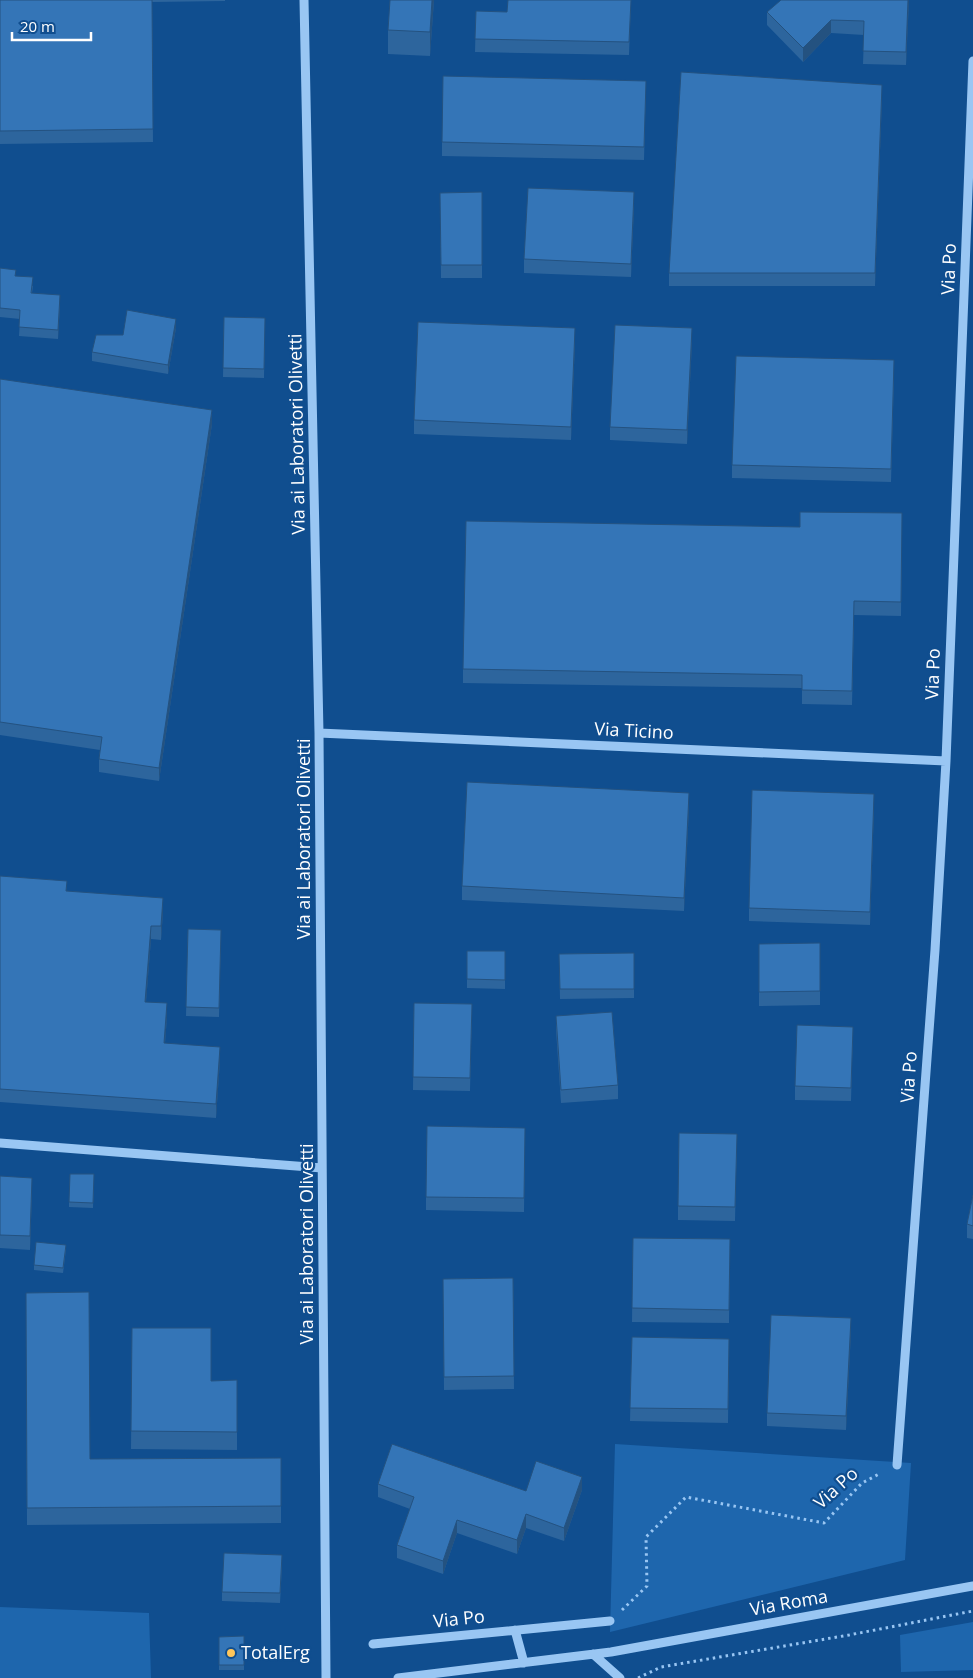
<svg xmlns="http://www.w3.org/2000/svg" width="973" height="1678" viewBox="0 0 973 1678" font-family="'Open Sans',sans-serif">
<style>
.green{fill:#1e66ad}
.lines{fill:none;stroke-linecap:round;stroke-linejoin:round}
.path{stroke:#99c6f3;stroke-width:3;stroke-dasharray:2.5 4;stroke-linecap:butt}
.minor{stroke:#99c6f3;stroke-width:9}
.wall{fill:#2d659d}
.shaded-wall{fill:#245280}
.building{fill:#3475b7;stroke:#245280}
.poi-dot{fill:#ffc65b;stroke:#104e8f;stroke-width:2}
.labels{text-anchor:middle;stroke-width:4.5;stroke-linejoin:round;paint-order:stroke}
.street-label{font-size:18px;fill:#fff;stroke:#104e8f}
.poi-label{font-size:18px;fill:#fff;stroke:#104e8f;text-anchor:start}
</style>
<rect width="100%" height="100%" fill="#104e8f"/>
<path class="green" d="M 615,1444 L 911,1463 L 905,1560 L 610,1632 Z
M 0,1607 L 149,1613 L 151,1678 L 0,1678 Z
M 973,1622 L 973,1670 L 901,1672 L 900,1635 Z"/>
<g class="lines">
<path class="path" d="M 622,1610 L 647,1586 L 646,1537 L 686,1497 L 824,1523 L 862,1483 L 881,1473
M 638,1678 L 661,1667 L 849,1635 L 973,1611"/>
<path class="minor" d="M 304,0 L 319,733 L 326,1678
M 319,733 L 946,761
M 0,1143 L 322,1168
M 897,1465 L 935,950 L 946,761 L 973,61
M 515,1630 L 524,1663
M 373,1644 L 610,1621
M 593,1654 L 620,1678
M 398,1678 L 611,1652 L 973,1586"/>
</g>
<path class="wall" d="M 0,0 L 225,0 L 225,1 L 152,2 L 153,142 L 0,144 Z
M 434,0 L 430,56 L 388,54 L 388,30 Z
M 631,0 L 629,55 L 475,52 L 476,11 L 507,12 Z
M 909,0 L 906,65 L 863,64 L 864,35 L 831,33 L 803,62 L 767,25 L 767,12 Z
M 646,81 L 644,160 L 442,156 L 442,142 Z
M 882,98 L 875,286 L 669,286 L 669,273 Z
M 482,192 L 482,278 L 441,278 L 440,193 Z
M 634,206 L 631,277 L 524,273 L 524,259 Z
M 0,268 L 16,276 L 33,286 L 32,293 L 60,304 L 58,339 L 19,336 L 20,319 L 0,317 Z
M 224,317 L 265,318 L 264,378 L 223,377 Z
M 176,328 L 168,374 L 92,361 L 92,352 L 123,335 Z
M 575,342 L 571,440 L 414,434 L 414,420 Z
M 692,342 L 687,444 L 610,440 L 610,427 Z
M 894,374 L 891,482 L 732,478 L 732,465 Z
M 0,379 L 212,424 L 159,781 L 99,772 L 99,759 L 100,750 L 0,735 Z
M 902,513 L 901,616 L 854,615 L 852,705 L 802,704 L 802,688 L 463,683 L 463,669 L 800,527 Z
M 689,807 L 684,911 L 462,900 L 462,886 Z
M 874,807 L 870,925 L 749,921 L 749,908 Z
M 0,876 L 163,912 L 161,940 L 151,939 L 146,1002 L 167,1017 L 165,1043 L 220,1060 L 216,1118 L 0,1102 Z
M 188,929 L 221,930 L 219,1017 L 186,1016 Z
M 820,943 L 820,1005 L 759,1006 L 759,944 Z
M 467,951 L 505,951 L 505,989 L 467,988 Z
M 634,953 L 634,998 L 560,999 L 559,954 Z
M 414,1003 L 472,1004 L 470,1091 L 413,1090 Z
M 556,1016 L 618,1085 L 618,1099 L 561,1103 L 556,1030 Z
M 853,1027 L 851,1101 L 795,1100 L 795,1086 Z
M 525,1128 L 524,1212 L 426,1210 L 426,1197 Z
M 737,1134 L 735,1221 L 678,1220 L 678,1206 Z
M 94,1174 L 93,1208 L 69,1207 L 69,1202 Z
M 0,1176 L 32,1191 L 30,1250 L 0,1248 Z
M 973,1195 L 973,1239 L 967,1238 L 967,1224 Z
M 633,1238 L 730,1239 L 729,1323 L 632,1322 Z
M 66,1249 L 63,1273 L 34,1270 L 34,1265 Z
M 513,1278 L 514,1389 L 444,1390 L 443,1279 Z
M 26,1293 L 90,1459 L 281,1458 L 281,1523 L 27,1525 Z
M 132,1328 L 211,1381 L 237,1381 L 237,1450 L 131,1449 Z
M 851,1332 L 846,1430 L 767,1426 L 767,1413 Z
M 632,1337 L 729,1339 L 728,1423 L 630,1421 Z
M 378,1484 L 526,1491 L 582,1490 L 564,1541 L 526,1528 L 517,1554 L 457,1533 L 443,1574 L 397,1558 L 397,1545 L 410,1509 L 378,1497 Z
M 282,1564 L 280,1603 L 222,1601 L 222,1592 Z
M 244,1636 L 244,1670 L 219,1670 L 219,1637 Z"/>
<path class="shaded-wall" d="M 432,0 L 434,0 L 430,56 L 430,32 Z
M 908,0 L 909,0 L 906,65 L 906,52 Z
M 831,20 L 831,33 L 803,62 L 803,48 Z
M 882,85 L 882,98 L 875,286 L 875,273 Z
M 634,192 L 634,206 L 631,277 L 631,264 Z
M 60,295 L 60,304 L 58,339 L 58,330 Z
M 176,319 L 176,328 L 168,374 L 168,365 Z
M 575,328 L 575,342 L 571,440 L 571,427 Z
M 692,328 L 692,342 L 687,444 L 687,430 Z
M 212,410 L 212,424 L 159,781 L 159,768 Z
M 689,793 L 689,807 L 684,911 L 684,898 Z
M 874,794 L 874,807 L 870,925 L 870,912 Z
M 163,898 L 163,912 L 161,940 L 161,926 Z
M 151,926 L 151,939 L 145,1015 L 145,1002 Z
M 167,1003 L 167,1017 L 164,1056 L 164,1043 Z
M 220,1047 L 220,1060 L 216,1118 L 216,1104 Z
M 32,1178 L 32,1191 L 30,1250 L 30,1236 Z
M 851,1318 L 851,1332 L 846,1430 L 846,1416 Z
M 582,1477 L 582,1490 L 564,1541 L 564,1528 Z
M 526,1514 L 526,1528 L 517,1554 L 517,1540 Z
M 457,1520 L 457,1533 L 443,1574 L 443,1561 Z"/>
<path class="building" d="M 0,0 L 152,0 L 153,129 L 0,131 Z
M 390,0 L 432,0 L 430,32 L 388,30 Z
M 508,0 L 631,0 L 629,42 L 475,39 L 476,11 L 507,12 Z
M 781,0 L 908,0 L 906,52 L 863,51 L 864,21 L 831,20 L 803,48 L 767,12 Z
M 681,72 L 882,85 L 875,273 L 669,273 Z
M 443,76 L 646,81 L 644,147 L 442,142 Z
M 528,188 L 634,192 L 631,264 L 524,259 Z
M 482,192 L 482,265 L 441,265 L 440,193 Z
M 0,268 L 16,270 L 15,276 L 33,277 L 31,293 L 60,295 L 58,330 L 19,327 L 20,310 L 0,308 Z
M 127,310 L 176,319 L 168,365 L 92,352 L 96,335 L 123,335 Z
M 224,317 L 265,318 L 264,369 L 223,368 Z
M 418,322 L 575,328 L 571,427 L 414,420 Z
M 615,325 L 692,328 L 687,430 L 610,427 Z
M 736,356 L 894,360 L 891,469 L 732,465 Z
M 0,379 L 212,410 L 159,768 L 99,759 L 102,737 L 0,722 Z
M 800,512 L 902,513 L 901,602 L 854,601 L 852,691 L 802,690 L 802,675 L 463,669 L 466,521 L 800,527 Z
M 467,782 L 689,793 L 684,898 L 462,886 Z
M 752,790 L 874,794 L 870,912 L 749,908 Z
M 0,876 L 67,881 L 66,891 L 163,898 L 161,926 L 151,926 L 145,1002 L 167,1003 L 164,1043 L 220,1047 L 216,1104 L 0,1089 Z
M 188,929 L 221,930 L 219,1008 L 186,1007 Z
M 820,943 L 820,991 L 759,992 L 759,944 Z
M 467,951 L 505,951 L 505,980 L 467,979 Z
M 634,953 L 634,989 L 560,989 L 559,954 Z
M 414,1003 L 472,1004 L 470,1078 L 413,1077 Z
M 612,1012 L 618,1085 L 561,1090 L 556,1016 Z
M 797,1025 L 853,1027 L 851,1088 L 795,1086 Z
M 427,1126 L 525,1128 L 524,1198 L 426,1197 Z
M 679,1133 L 737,1134 L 735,1207 L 678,1206 Z
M 70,1174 L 94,1174 L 93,1203 L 69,1202 Z
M 0,1176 L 32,1178 L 30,1236 L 0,1235 Z
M 973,1195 L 973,1226 L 967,1224 Z
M 633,1238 L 730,1239 L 729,1310 L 632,1308 Z
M 36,1242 L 66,1245 L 63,1268 L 34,1265 Z
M 513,1278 L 514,1376 L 444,1377 L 443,1279 Z
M 89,1292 L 90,1459 L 281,1458 L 281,1506 L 27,1508 L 26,1293 Z
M 771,1315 L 851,1318 L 846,1416 L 767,1413 Z
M 132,1328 L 211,1328 L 211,1381 L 237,1380 L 237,1432 L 131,1431 Z
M 632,1337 L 729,1339 L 728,1409 L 630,1408 Z
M 392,1444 L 526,1491 L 536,1461 L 582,1477 L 564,1528 L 526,1514 L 517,1540 L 457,1520 L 443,1561 L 397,1545 L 414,1497 L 378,1484 Z
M 224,1553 L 282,1555 L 280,1593 L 222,1592 Z
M 244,1636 L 244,1665 L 219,1665 L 219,1637 Z"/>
<circle class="poi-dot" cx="231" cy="1653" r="5"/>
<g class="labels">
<g class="street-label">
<text transform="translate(949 269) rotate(-88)" y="6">Via Po</text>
<text transform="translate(297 434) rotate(-91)" y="6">Via ai Laboratori Olivetti</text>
<text transform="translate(933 674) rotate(-88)" y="6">Via Po</text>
<text transform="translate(634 731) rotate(3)" y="6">Via Ticino</text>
<text transform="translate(304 839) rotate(-90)" y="6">Via ai Laboratori Olivetti</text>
<text transform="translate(909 1077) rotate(-86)" y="6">Via Po</text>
<text transform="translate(307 1244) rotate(-90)" y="6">Via ai Laboratori Olivetti</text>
<text transform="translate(836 1488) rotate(-42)" y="6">Via Po</text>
<text transform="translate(789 1603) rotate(-10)" y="6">Via Roma</text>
<text transform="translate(459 1619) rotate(-6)" y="6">Via Po</text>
</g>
<g class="poi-label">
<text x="241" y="1659">TotalErg</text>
</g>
</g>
<path d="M12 32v8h79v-8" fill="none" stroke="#ffffff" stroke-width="2.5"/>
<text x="20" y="32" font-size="15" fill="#ffffff" stroke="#104e8f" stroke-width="4" paint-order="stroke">20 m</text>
</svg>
